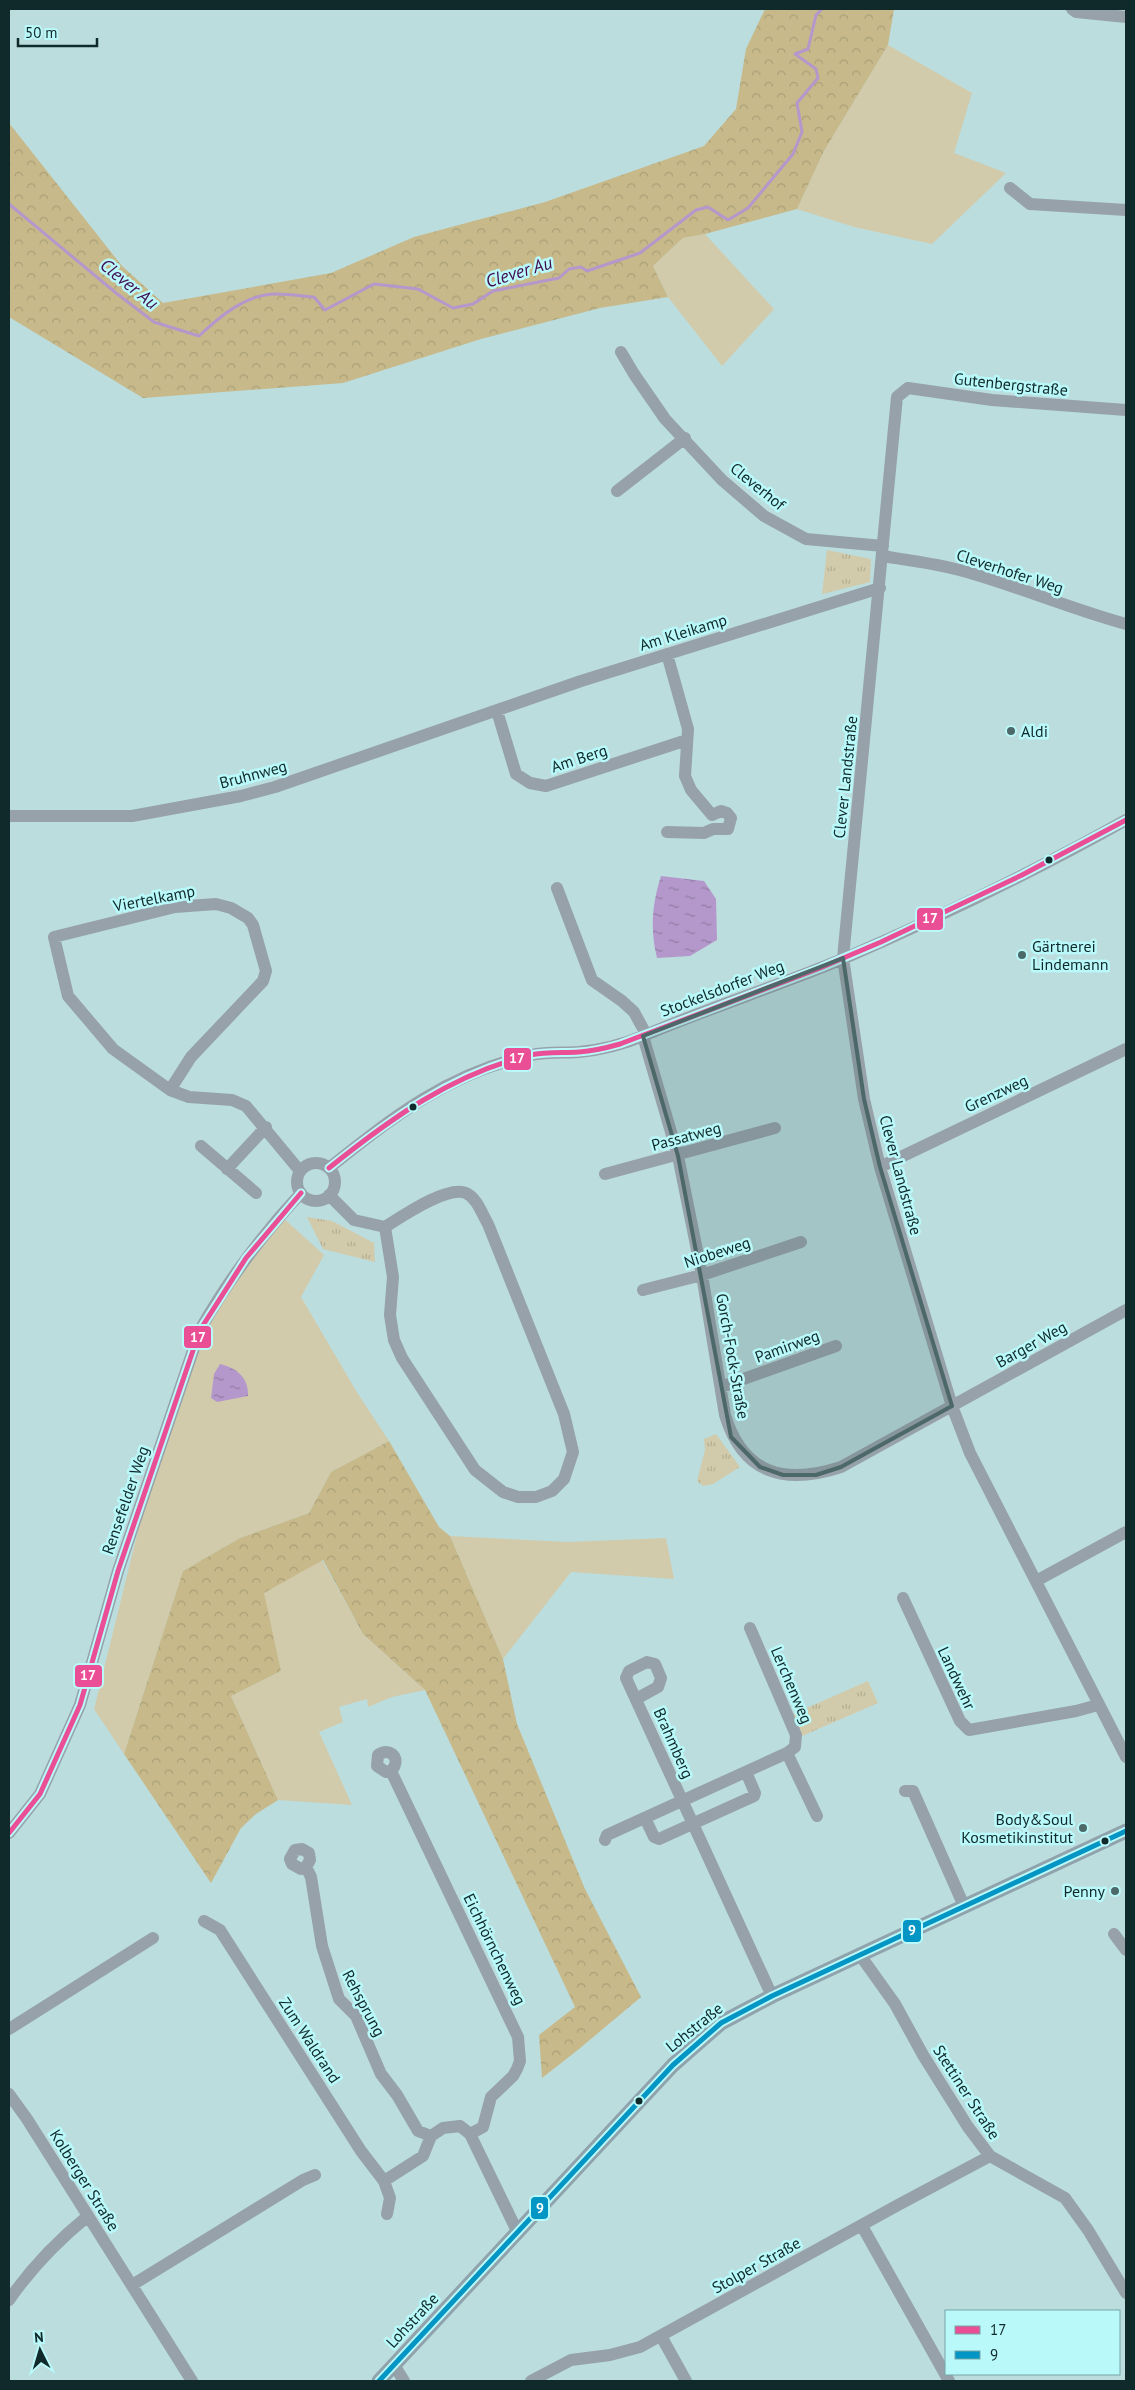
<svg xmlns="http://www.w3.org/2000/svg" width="1135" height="2390" viewBox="0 0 1135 2390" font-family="'PT Sans',sans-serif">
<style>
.grass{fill:#d2cbab}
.forest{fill:url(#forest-crowns)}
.park{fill:url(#park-tufts)}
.water{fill:url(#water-ripples)}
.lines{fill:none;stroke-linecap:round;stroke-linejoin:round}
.stream{stroke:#b498cb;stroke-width:3}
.minor{stroke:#96a1aa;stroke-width:12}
.major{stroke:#90a2ab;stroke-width:15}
.bus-1-casing{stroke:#baf9fa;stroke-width:9}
.bus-2-casing{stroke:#baf9fa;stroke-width:9}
.bus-1{stroke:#ea4f96;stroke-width:5}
.bus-2{stroke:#0395c4;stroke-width:5}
.marked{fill:#4c6869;fill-opacity:0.2;stroke:#4c6869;stroke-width:4;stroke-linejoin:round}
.poi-dot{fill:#4c6869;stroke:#baf9fa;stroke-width:2}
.bus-dot{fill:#10292a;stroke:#baf9fa;stroke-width:2}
.labels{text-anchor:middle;stroke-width:5;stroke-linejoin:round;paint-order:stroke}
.street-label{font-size:16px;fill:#10292a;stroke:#baf9fa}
.poi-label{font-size:16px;fill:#10292a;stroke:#baf9fa;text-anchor:start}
.water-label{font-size:18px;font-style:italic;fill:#410c50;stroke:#baf9fa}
.line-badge{stroke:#baf9fa;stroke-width:2}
.badge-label{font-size:14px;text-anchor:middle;font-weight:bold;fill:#fff}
</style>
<defs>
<pattern id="forest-crowns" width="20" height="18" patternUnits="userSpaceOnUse" patternTransform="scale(1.25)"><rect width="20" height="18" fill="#c7b98a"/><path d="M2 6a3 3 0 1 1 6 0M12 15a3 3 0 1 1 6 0" fill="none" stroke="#aa9f77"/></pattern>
<pattern id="park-tufts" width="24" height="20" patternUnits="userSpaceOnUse" patternTransform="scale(1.25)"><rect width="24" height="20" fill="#d2cbab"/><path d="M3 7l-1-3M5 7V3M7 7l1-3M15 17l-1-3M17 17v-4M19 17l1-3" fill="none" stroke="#b3ae93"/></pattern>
<pattern id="water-ripples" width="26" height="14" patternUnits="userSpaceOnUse" patternTransform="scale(1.25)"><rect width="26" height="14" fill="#b498cb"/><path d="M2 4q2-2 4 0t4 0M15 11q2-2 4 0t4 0" fill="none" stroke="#917ca5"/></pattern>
</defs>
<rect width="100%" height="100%" fill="#bbddde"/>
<path class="grass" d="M 888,45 L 972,93 L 954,153 L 1006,173 L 932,244 L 854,227 L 797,209 L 824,151 Z
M 705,234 L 774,309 L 722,366 L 668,297 L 653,266 L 683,238 Z
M 281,1216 L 324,1255 L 301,1297 L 358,1394 L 389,1441 L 331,1472 L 309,1513 L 240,1538 L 183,1571 L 124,1754 L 94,1709 L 165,1422 L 229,1282 Z
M 450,1536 L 567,1542 L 666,1538 L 674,1579 L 571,1572 L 503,1659 Z
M 322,1560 L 363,1634 L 425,1690 L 392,1697 L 368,1707 L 367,1699 L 339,1707 L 343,1722 L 319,1732 L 352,1805 L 278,1800 L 231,1696 L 281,1671 L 263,1593 Z"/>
<path class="forest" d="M 765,9 L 894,9 L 888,45 L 824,151 L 797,209 L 705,234 L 683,238 L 653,266 L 668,297 L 600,308 L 481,339 L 343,383 L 143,398 L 9,317 L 9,123 L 122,266 L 163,303 L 331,273 L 414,237 L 545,202 L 704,146 L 736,109 L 746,49 Z
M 389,1441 L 439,1527 L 450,1536 L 503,1659 L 517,1724 L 585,1889 L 641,1997 L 579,2049 L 542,2078 L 539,2035 L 575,2007 L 425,1690 L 363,1634 L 323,1560 L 264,1593 L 281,1671 L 231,1696 L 278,1800 L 256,1814 L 241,1828 L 211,1883 L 124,1754 L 183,1571 L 240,1538 L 309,1513 L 331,1472 Z"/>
<path class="park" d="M 827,550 L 871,559 L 870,582 L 822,594 Z
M 307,1217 L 332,1221 L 374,1243 L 375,1262 L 323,1249 Z
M 716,1434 L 740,1467 L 713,1484 L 703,1486 L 697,1481 L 705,1450 L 704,1439 Z
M 868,1681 L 878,1703 L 802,1736 L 793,1714 Z"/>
<path class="water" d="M 661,876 L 704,881 L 716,899 L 717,940 L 690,956 L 657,958 C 650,930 652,904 661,876 Z
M 220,1364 C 237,1368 249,1378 248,1396 L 217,1402 L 211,1398 L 214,1374 Z"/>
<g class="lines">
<path class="stream" d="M 9,204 L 116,293 L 154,322 L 199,336 C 219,317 246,294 276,294 C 288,294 302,296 314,297 L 325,310 L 374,284 L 418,289 L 453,308 L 473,304 L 493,291 L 559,278 L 569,269 L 581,267 L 587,271 L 640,253 L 696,210 L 708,207 L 728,220 L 748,208 L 793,154 L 802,132 L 797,103 L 818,78 L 816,69 L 795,54 L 808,49 L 816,15 L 822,9"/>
<path class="minor" d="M 1072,9 L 1076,12 L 1126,17
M 1010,188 L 1030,204 L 1126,210
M 621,352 L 634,374 L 665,419 L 722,480 L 764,516 L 806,539 L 883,546
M 1126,410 L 992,400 L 908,388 L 897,397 L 843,958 L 864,1099 L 880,1167 L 952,1406 L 970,1453 L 1126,1757
M 617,491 L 685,438
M 882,556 C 914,561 946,565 977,575 C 1027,590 1075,610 1126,624
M 667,654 L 688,729 L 685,776 L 691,790 L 712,815 L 721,811 L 727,813 L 731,818 L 728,829 L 713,829 L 704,833 L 667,832
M 497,711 L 516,774 L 530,783 L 546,786 L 687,740
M 9,816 L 132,816 L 241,796 L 275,787 L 581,681 L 880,588
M 557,888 L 592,980 L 622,1001 L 634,1012 L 646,1034
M 643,1036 L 678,1156 L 702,1275 L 725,1415 C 743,1475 786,1485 841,1467 L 1126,1310
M 170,1090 L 191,1057 L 263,981 L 266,971 L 253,925 L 248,918 L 231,908 L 216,904 L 175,907 L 54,937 L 68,996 L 113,1049 L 170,1090 L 189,1097 L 232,1100 L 246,1106 L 300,1171
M 201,1146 L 256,1193
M297 1182a19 19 0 1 1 38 0a19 19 0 1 1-38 0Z
M 880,1167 L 1126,1049
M 329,1168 C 393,1117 448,1073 531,1055 C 546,1052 563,1053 579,1052 C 600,1050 624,1044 643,1036 C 709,1008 778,986 845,958 C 940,917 1035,871 1126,820
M 227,1169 L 266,1127
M 605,1174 L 775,1128
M 329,1195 L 354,1220 L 385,1227 L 393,1277 L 390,1315 L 394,1340 L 402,1358 L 475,1470 L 503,1492 L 518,1497 L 536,1497 L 552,1491 L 564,1479 L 573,1452 L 564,1414 L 488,1224 C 482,1214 477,1198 466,1193 C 447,1185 401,1217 385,1227
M 643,1290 L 702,1275 L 801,1242
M 721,1387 L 836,1346
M 1036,1581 L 1126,1532
M 903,1598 L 960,1721 L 969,1730 L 1076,1711 L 1098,1705
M 636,1699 L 658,1687 L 661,1678 L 655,1664 L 647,1662 L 629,1671 L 626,1678 L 772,1996
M 787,1753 L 817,1816
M 391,1771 L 386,1772 L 377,1766 L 378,1755 C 391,1746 402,1760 391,1771 L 518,2037 L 520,2061 L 517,2069 L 513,2076 L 491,2097 L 483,2127 L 470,2134
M 905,1791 L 913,1791 L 964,1906
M 645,1818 L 654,1837 L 659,1839 L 754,1796 L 755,1793 L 746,1772
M 9,1833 L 40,1794 L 80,1705 L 118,1571 L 200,1330 C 228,1280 262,1235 301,1193
M 605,1840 L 607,1835 L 787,1753 L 795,1747 L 796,1735 L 750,1628
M 306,1867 L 301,1869 L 292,1864 L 290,1859 L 295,1850 L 302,1849 L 309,1853 L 310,1860 L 306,1867 L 311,1877 L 322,1946 L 339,1999 L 356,2016 L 381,2074 L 397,2095 L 418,2131 L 431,2136
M 204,1921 L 220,1930 L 361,2151 L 384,2181
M 1114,1934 L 1126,1950
M 860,1955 L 895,2004 L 923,2055 L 968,2127 L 990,2156 L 1065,2198 L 1088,2230 L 1126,2293
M 9,2029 L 153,1938
M 9,2094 L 27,2119 L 192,2381
M 387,2214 L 390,2198 L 384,2181 L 423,2156 L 431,2136 L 443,2128 L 460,2126 L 470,2134 L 518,2233
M 862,2226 L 949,2381
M 132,2285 L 303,2180 L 315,2175
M 9,2300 C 32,2267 57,2241 88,2216
M 661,2336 L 686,2381
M 394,2365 L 404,2381
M 531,2381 L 571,2360 L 610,2355 L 640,2347 L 898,2205 L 990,2156"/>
<path class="major" d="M 379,2381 L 673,2065 L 721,2023 L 772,1996 L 1126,1831"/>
<defs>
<path id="bus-1" d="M 329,1168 C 390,1119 452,1074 530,1055 C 546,1052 562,1053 579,1052 C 593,1051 606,1048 620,1044 L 820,968 L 881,942 L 1022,875 L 1126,820
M 9,1833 L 40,1794 L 80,1705 L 118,1571 L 200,1330 L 246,1258 L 301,1193"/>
<path id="bus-2" d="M 379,2381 L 673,2065 L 721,2023 L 772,1996 L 1126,1831"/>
</defs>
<use href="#bus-1" class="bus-1-casing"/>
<use href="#bus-2" class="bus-2-casing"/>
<use href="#bus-1" class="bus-1"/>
<use href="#bus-2" class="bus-2"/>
</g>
<path class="marked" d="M 843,958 L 864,1099 L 880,1167 L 952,1406 L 841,1467 L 816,1475 L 783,1475 L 760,1467 L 731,1437 L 678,1156 L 643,1036 Z"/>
<g class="poi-dot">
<circle cx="1011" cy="731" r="5"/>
<circle cx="1022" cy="955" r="5"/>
<circle cx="1083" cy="1828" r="5"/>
<circle cx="1115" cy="1891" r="5"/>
</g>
<g class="bus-dot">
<circle cx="1049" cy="860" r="4.5"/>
<circle cx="413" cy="1107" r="4.5"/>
<circle cx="1105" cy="1841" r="4.5"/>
<circle cx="639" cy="2101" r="4.5"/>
</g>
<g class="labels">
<g class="street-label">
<text transform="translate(1011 384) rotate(6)" y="6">Gutenbergstraße</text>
<text transform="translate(758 486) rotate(39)" y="6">Cleverhof</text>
<text transform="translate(1010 571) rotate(18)" y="6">Cleverhofer Weg</text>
<text transform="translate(683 632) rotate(-17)" y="6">Am Kleikamp</text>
<text transform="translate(579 758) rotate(-18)" y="6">Am Berg</text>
<text transform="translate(253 774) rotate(-15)" y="6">Bruhnweg</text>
<text transform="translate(845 777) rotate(-84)" y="6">Clever Landstraße</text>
<text transform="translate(154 898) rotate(-11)" y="6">Viertelkamp</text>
<text transform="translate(722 988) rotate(-21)" y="6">Stockelsdorfer Weg</text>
<text transform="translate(996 1093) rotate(-25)" y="6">Grenzweg</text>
<text transform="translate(686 1136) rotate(-15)" y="6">Passatweg</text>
<text transform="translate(901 1175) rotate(75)" y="6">Clever Landstraße</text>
<text transform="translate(717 1252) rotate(-18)" y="6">Niobeweg</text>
<text transform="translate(1031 1344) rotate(-29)" y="6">Barger Weg</text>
<text transform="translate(787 1346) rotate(-20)" y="6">Pamirweg</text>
<text transform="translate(733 1356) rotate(80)" y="6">Gorch-Fock-Straße</text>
<text transform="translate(125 1500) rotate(-71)" y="6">Rensefelder Weg</text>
<text transform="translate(957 1678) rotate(65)" y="6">Landwehr</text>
<text transform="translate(792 1685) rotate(67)" y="6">Lerchenweg</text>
<text transform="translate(674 1743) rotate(66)" y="6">Brahmberg</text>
<text transform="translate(495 1949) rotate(64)" y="6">Eichhörnchenweg</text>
<text transform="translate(364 2003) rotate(62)" y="6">Rehsprung</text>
<text transform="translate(694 2027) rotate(-39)" y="6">Lohstraße</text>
<text transform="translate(310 2040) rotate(57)" y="6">Zum Waldrand</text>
<text transform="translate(967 2092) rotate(57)" y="6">Stettiner Straße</text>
<text transform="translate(85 2180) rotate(58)" y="6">Kolberger Straße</text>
<text transform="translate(756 2265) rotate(-29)" y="6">Stolper Straße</text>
<text transform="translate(412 2320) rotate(-47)" y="6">Lohstraße</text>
</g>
<g class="poi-label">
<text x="1021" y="737">Aldi</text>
<text x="1032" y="952">Gärtnerei<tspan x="1032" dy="18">Lindemann</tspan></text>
<text x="1073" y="1825" text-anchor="end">Body&amp;Soul<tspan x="1073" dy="18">Kosmetikinstitut</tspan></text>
<text x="1105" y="1897" text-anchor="end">Penny</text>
</g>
<g class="water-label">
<text transform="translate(519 272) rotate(-17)" y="6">Clever Au</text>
<text transform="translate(129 284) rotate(39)" y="6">Clever Au</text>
</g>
</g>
<g class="line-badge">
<rect x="916" y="907" width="28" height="24" rx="5" fill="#ea4f96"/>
<rect x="503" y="1047" width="29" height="24" rx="5" fill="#ea4f96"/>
<rect x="183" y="1325" width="29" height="24" rx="5" fill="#ea4f96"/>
<rect x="74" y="1664" width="29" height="24" rx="5" fill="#ea4f96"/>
<rect x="902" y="1919" width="20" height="24" rx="5" fill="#0395c4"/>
<rect x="530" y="2196" width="19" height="24" rx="5" fill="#0395c4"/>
</g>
<g class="badge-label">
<text x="930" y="923">17</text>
<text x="517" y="1063">17</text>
<text x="198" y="1342">17</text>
<text x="88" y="1680">17</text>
<text x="912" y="1935">9</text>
<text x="540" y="2213">9</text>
</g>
<rect width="1135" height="2390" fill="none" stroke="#10292a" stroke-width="20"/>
<rect x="945" y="2310" width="175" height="65" fill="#baf9fa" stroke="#76a6a7"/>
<rect x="955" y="2326" width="25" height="8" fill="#ea4f96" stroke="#76a6a7"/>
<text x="990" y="2335" font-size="15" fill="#10292a">17</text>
<rect x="955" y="2351" width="25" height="8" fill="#0395c4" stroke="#76a6a7"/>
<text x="990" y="2360" font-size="15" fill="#10292a">9</text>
<g transform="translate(40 2350) rotate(355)" stroke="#baf9fa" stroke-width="4" paint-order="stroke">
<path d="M0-4L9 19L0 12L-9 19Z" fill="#10292a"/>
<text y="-8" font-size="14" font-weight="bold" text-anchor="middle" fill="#10292a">N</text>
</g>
<path d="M18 38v8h79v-8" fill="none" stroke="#10292a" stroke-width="2.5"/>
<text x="25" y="38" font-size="15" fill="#10292a" stroke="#baf9fa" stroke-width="4" paint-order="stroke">50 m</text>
</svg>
